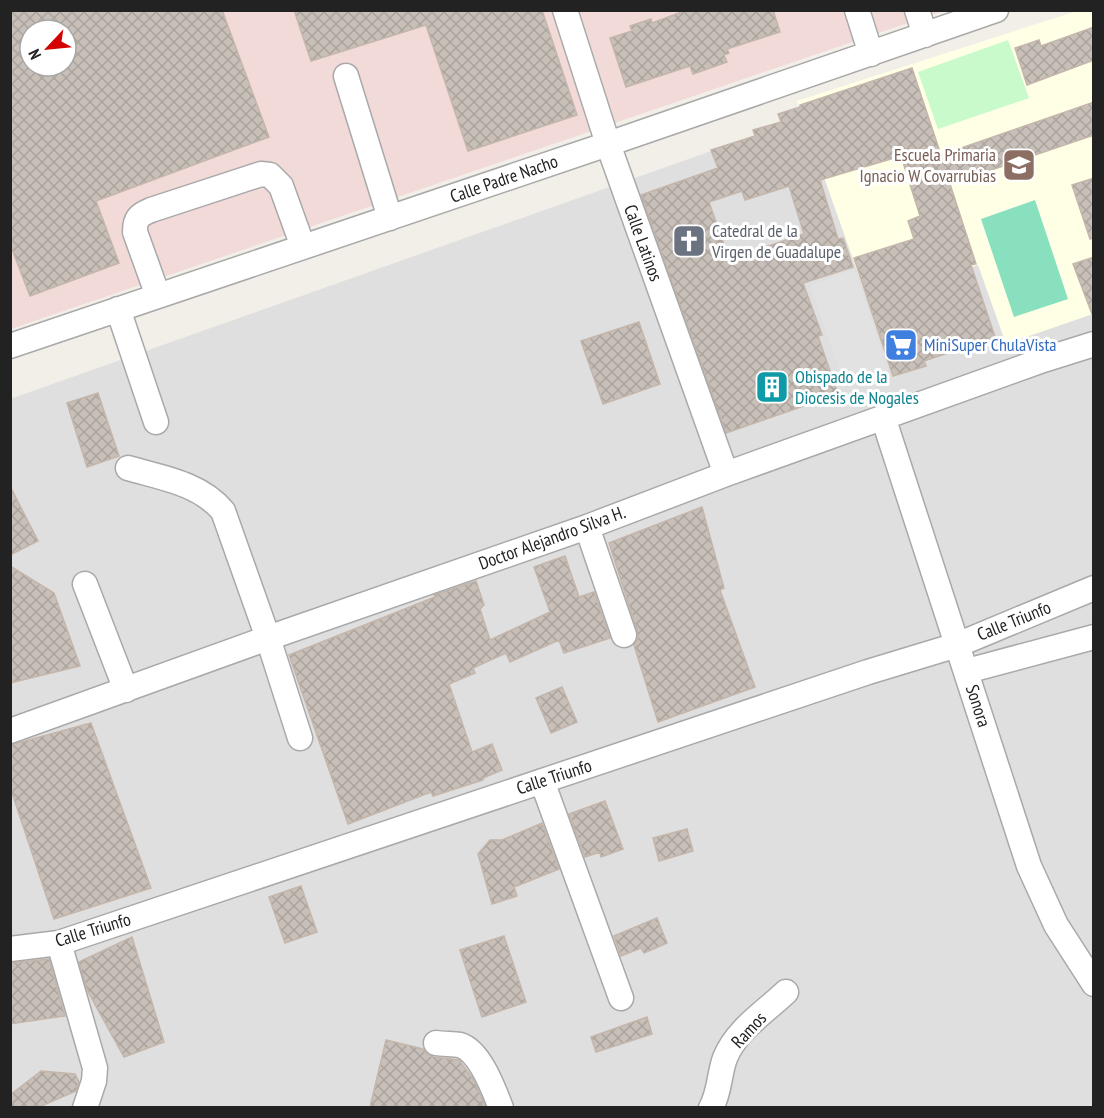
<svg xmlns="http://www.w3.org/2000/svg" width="1104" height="1118" viewBox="0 0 1104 1118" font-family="'PT Sans Narrow',sans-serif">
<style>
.residential{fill:#e0dfdf}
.commercial{fill:#f2dad9;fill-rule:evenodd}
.education{fill:#ffffe5}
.park{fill:#c8facc}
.pitch{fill:#88e0be}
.parking{fill:#e2e2e2}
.building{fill:url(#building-cross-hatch);stroke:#c4b6ab;stroke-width:1.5;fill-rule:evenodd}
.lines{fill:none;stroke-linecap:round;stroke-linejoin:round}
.minor-casing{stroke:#a9a9a9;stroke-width:27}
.minor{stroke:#fff;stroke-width:24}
.labels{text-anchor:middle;stroke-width:6;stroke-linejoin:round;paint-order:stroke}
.education-label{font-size:18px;fill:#785e54;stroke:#fff;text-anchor:end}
.street-label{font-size:18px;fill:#222;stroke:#fff}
.worship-label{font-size:18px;fill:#5b616d;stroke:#fff;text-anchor:start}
.shop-label{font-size:18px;fill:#366cbe;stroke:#fff;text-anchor:start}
.culture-label{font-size:18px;fill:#0d838f;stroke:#fff;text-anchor:start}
</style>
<defs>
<pattern id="building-cross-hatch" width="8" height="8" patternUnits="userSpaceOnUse" patternTransform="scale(1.5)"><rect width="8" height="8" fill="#c7bfb8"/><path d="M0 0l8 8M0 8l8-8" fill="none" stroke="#aba49e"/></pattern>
</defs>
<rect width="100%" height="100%" fill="#f2efe9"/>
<path class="residential" d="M 1093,16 L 1093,1107 L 11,1107 L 10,399 Z"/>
<path class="commercial" d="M 11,10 L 943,11 L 11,329 ZM 30,30 L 66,30 L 66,66 L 30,66 Z"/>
<path class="education" d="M 1077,11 L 1093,11 L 1093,314 L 1006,344 L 978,265 L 937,278 L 935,273 L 866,296 L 797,101 Z"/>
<path class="park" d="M 1008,40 L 1029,98 L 938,129 L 918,72 Z"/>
<path class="pitch" d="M 1035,200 L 1068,299 L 1014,317 L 981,219 Z"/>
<path class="parking" d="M 855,269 L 889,374 L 865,382 L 860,369 L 841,375 L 810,285 Z"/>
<path class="building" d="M 10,10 L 222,10 L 269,137 L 96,201 L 119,263 L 30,296 L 10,244 ZM 30,30 L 66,30 L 66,66 L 30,66 Z
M 294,10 L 542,10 L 577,115 L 468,151 L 426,25 L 311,61 Z
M 687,10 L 773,10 L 780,32 L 727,49 L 729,53 L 724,55 L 727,62 L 693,74 L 690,66 L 626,87 L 610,38 L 632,31 L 630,26 L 651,19 L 652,23 Z
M 1094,27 L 1094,60 L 1027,85 L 1015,48 L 1039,40 L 1041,46 Z
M 912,68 L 941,155 L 1094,102 L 1094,135 L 950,184 L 976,264 L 971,265 L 995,337 L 924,361 L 926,366 L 893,376 L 854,258 L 914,239 L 908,221 L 920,216 L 901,156 L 820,180 L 838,239 L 843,238 L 853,267 L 803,283 L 822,335 L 818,336 L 838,394 L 726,433 L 641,195 L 718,168 L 711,150 L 755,136 L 753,130 L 781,122 L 778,114 L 800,107 L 800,105 ZM 789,186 L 804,234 L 729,259 L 709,202 L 742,191 L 745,200 Z
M 1094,178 L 1094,238 L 1090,239 L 1072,185 Z
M 1094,257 L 1094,314 L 1092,314 L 1073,264 Z
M 639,322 L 660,384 L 603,404 L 581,341 Z
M 98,393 L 119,456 L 87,467 L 67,403 Z
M 10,486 L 38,541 L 10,555 Z
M 702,507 L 724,588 L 720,590 L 755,687 L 658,722 L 634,645 L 638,638 L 637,630 L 609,543 Z
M 565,556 L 579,597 L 594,592 L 610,638 L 564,653 L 559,640 L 510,662 L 506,653 L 473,668 L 475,673 L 449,684 L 472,752 L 492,744 L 502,770 L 483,778 L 483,780 L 433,796 L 431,792 L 348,824 L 289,655 L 435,597 L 434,595 L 476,581 L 484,605 L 480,609 L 490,640 L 550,612 L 534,567 Z
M 10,566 L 54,593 L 80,666 L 10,683 Z
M 562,687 L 577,722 L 551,733 L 536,698 Z
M 91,723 L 151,888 L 54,919 L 10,787 L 10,745 Z
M 605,801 L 623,849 L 601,857 L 600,852 L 585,857 L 569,814 Z
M 542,823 L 559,869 L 514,887 L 517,896 L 492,904 L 478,854 L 490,840 L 502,840 Z
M 687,829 L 693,851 L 659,861 L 653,838 Z
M 301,886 L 317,932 L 285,943 L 269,897 Z
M 657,918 L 667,943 L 644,953 L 641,948 L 621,956 L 614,936 Z
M 504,936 L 526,1002 L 482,1017 L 460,950 Z
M 132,937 L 164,1042 L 124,1057 L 87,990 L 79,962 Z
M 49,959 L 65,1016 L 10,1024 L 10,963 Z
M 647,1017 L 652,1034 L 596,1052 L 591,1037 Z
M 386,1040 L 423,1049 L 428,1055 L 434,1057 L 459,1060 L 473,1079 L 486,1107 L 370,1107 Z
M 41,1071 L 75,1074 L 79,1082 L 76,1091 L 39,1107 L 10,1107 L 10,1095 Z"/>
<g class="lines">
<defs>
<path id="minor" d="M 565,10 L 608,144 L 726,474
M 857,10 L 871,54
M 917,10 L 925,35
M 346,76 L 390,218
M 158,296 L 135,232 C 135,218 139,215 151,210 L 261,174 L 270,175 L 281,186 L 303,247
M 118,309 L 156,422
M 10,346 L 608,144 L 996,10
M 883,417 L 1029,866 L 1056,925 L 1094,984
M 128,468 C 162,478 199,483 223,511 L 268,638 L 300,738
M 587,527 L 624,635
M 85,584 L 126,690
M 967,671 L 1094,637
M 10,731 L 268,638 L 587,527 L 726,474 L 1043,360 L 1094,344
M 542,781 L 621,998
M 59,943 L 95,1068 L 94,1081 L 85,1108
M 10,949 L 59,943 L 868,672 L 957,645 L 1094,588
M 436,1043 C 443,1044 452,1044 460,1045 C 480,1051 494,1090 501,1108
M 711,1108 C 720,1092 719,1074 725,1058 C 736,1030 765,1012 786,992"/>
</defs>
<use href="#minor" class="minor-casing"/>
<use href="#minor" class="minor"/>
</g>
<defs>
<symbol id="school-square" viewBox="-11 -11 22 22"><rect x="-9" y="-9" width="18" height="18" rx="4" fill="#8d6e63" stroke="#fff"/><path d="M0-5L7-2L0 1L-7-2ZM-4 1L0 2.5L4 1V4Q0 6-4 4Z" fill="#fff"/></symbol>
<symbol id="church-square" viewBox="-11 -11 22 22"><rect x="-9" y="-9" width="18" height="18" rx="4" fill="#6b7280" stroke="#fff"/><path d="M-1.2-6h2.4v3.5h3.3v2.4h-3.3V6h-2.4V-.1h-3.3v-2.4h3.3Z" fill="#fff"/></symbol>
<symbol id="supermarket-square" viewBox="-11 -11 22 22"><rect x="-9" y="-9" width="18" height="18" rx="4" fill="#3f7fe0" stroke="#fff"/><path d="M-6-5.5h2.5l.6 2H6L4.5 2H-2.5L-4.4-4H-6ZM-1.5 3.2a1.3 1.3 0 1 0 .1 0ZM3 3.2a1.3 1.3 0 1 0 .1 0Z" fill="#fff"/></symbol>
<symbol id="building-square" viewBox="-11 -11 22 22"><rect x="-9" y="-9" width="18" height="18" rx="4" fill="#0f9aa8" stroke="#fff"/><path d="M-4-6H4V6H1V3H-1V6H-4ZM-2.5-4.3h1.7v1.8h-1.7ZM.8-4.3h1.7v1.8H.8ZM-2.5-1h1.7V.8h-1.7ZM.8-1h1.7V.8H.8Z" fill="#fff"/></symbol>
</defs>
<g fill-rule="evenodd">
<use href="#school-square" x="1000" y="146" width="38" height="38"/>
<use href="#church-square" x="670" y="222" width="38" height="38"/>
<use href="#supermarket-square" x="882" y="326" width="38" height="38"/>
<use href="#building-square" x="753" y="368" width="38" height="38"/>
</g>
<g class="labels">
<g class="education-label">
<text x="996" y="161">Escuela Primaria<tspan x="996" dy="21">Ignacio W Covarrubias</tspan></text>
</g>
<g class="street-label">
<text transform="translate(504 179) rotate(-19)" y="6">Calle Padre Nacho</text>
<text transform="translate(643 243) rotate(70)" y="6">Calle Latinos</text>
<text transform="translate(552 538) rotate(-20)" y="6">Doctor Alejandro Silva H.</text>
<text transform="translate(1014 621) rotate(-22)" y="6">Calle Triunfo</text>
<text transform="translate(978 706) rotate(72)" y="6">Sonora</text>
<text transform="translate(554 777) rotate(-18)" y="6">Calle Triunfo</text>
<text transform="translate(93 930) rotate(-17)" y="6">Calle Triunfo</text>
<text transform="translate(749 1030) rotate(-47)" y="6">Ramos</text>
</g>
<g class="worship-label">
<text x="712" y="237">Catedral de la<tspan x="712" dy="21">Virgen de Guadalupe</tspan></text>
</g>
<g class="shop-label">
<text x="924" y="351">MiniSuper ChulaVista</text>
</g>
<g class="culture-label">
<text x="795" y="383">Obispado de la<tspan x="795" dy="21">Diocesis de Nogales</tspan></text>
</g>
</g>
<rect width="1104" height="1118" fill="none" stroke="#222222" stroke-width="24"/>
<g transform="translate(48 48) rotate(244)"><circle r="28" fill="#ffffff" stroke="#a7a7a7" stroke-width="1.5"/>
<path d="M0-4.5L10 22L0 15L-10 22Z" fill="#d40000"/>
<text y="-9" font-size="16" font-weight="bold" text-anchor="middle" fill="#222222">N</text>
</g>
</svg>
